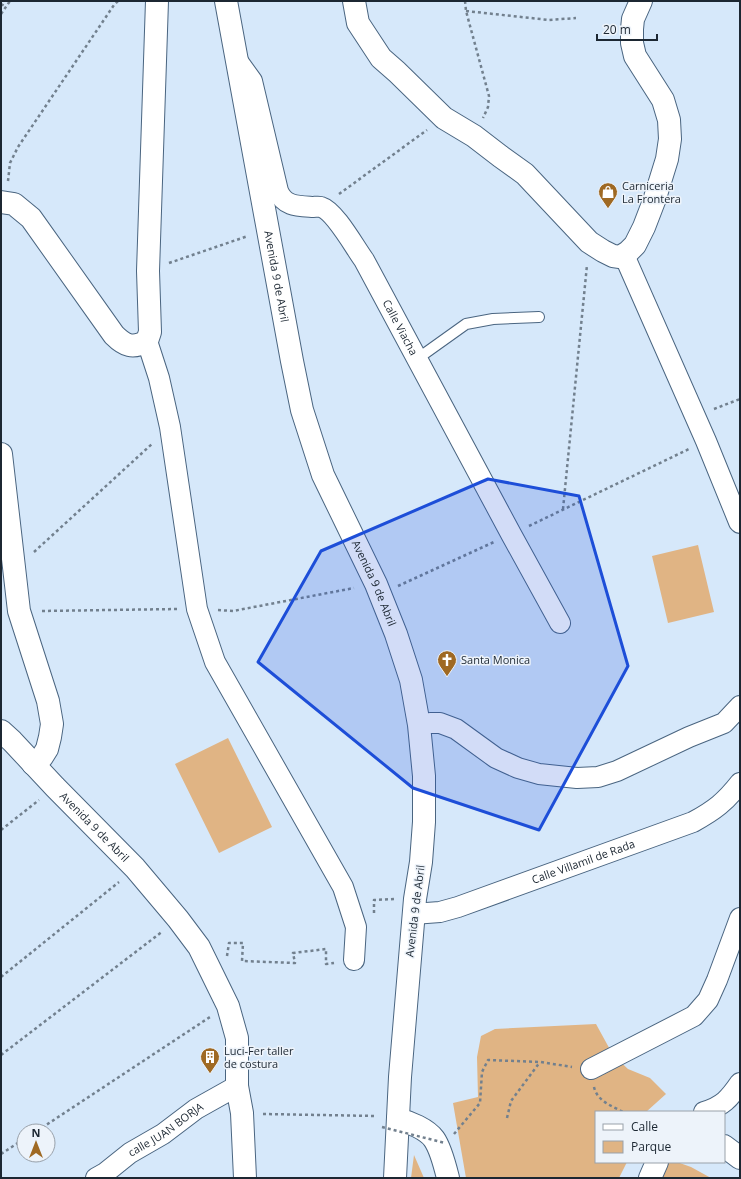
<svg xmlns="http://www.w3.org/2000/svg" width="741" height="1179" viewBox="0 0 741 1179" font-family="'Open Sans',sans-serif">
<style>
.green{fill:#e0b484}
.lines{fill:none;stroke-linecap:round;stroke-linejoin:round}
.lane-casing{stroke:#4a6580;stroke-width:12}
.street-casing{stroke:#4a6580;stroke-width:22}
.secondary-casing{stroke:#4a6580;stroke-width:24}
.path{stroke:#72808e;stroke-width:2.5;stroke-dasharray:3 3;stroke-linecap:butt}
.lane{stroke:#fff;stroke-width:10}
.street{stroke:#fff;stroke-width:20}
.secondary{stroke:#fff;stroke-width:22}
.path-bridge{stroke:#72808e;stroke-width:2.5;stroke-dasharray:3 3;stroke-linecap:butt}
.marked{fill:#1d4ed8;fill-opacity:0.2;stroke:#1d4ed8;stroke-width:3;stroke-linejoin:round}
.labels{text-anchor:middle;stroke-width:3;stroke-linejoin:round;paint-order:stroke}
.poi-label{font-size:11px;fill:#1c2732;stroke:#edf3fa;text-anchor:start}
.street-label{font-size:11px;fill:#1c2732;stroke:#edf3fa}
</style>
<rect width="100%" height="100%" fill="#d6e8fa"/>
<path class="green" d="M 698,545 L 714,612 L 668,623 L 652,556 Z
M 228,738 L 272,827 L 219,853 L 175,764 Z
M 596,1024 L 613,1055 L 628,1069 L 650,1078 L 666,1094 L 646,1112 L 596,1112 L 596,1162 L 627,1162 L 619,1178 L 466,1178 L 453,1103 L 478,1097 L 477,1057 L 481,1036 L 495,1029 Z
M 414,1155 L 424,1178 L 411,1178 Z
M 662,1162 L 677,1162 L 691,1167 L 711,1178 L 648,1178 Z"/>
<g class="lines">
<defs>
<path id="lane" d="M 417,359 L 466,324 L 493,319 L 539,317"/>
<g id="street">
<path id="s1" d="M 239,63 L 252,81 L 278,191 C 284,206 297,206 312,207 C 315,207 319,206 321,207 C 335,211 355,248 364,260 L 511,534 L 560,623"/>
<path d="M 624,255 L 706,441 L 739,522 L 740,523"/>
<path d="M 147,341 L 159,378 L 170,427 L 197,609 L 215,662 L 343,887 L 356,927 L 354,960"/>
<path d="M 419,725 L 430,723 L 440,723 L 456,729 L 496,758 L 518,768 L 539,774 L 577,778 L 598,777 L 617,771 L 689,737 L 724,723 L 740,706"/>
<path id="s2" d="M 413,914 L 440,912 L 458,907 L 693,822 C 715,810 725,802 740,783"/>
<path d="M 591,1069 L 694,1016 L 708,1000 L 717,980 L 740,918"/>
<path d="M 704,1112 C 723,1106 729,1099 740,1083"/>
<path id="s3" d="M 96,1178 L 105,1173 L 130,1153 L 163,1134 L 196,1109 L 237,1086"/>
</g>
<g id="secondary">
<path id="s4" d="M 226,1 L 292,361 L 302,410 L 323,475 L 376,584 L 396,634 L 411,680 L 419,725 L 424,776 L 424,822 L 421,862 L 415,899 L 400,1077 L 395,1178"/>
<path d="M 354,1 L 358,23 L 381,58 L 397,72 L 444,118 L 474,136 L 500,156 L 525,174 L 589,242 L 603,251 L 613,256 L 620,257 L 628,252 L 635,245 L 644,227 L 654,201 L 667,159 L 670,139 L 669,120 L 663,100 L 635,56 L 632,43 L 632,29 L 633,19 L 641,1"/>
<path d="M 1,202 L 14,204 L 31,218 L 114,335 C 125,346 133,349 147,341 L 150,332 L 148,271 L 157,1"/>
<path d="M 1,454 L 19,611 L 48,701 L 52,724 L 50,737 L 47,749 L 42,757 L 33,764"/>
<path id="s5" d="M 1,731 L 12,741 L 55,787 L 135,868 L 178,919 L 199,947 L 228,1006 L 237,1038 L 237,1086 L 242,1113 L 245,1178"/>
<path d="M 398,1119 C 409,1122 427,1129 434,1139 C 441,1149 445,1166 448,1178"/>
<path d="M 724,1146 L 740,1158"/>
<path d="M 650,1178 L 657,1162"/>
</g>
</defs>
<use href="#lane" class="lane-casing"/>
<use href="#street" class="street-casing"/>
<use href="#secondary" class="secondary-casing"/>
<path class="path" d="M 465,1 L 466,11 L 489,96 L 488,107 L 483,118
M 1,4 L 6,7
M 466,11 L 549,20 L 576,18
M 1,14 L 10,1
M 8,181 L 10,163 L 18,147 L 114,5 L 118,1
M 339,194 L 427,130
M 169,263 L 248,236
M 714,409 L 740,399
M 563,509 L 587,265
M 529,526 L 689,449
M 34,552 L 153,443
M 398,586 L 494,542
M 218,610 L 233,611 L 354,588
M 42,611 L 177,609
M 1,830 L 39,800
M 374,913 L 374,900 L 394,899
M 227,956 L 229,943 L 243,943 L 242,961 L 295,963 L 293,953 L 326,949 L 326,964 L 334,963
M 1,977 L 119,882
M 1,1055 L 163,931
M 594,1087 C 597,1101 612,1106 623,1112
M 263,1114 L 377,1116
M 507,1118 L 511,1101 L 540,1062
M 37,1131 L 210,1017
M 454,1134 L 480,1103 L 482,1072 L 488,1060 L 541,1062 L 572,1067
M 1,1154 L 24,1139"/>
<use href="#lane" class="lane"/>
<use href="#street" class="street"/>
<use href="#secondary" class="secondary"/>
<path class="path-bridge" d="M 382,1127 L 445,1143"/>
</g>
<path class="marked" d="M 488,479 L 579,496 L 628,666 L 539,830 L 413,788 L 258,662 L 321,551 Z"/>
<defs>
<symbol id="shop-pin" viewBox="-11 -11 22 30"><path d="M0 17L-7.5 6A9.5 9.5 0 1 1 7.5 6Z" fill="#9f6923" stroke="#edf3fa"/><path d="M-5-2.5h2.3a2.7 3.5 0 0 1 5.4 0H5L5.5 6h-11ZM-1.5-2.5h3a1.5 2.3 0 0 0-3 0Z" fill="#fff"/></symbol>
<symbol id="church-pin" viewBox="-11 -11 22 30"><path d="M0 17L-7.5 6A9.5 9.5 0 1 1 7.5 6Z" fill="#9f6923" stroke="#edf3fa"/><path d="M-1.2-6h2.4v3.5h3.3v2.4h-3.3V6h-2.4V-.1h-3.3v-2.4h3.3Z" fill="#fff"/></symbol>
<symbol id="building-pin" viewBox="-11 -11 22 30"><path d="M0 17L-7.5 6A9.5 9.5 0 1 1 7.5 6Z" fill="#9f6923" stroke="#edf3fa"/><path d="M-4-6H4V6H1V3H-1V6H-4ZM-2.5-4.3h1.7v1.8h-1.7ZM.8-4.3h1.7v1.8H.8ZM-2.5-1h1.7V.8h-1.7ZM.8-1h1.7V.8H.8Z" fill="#fff"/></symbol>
</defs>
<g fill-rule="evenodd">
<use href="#shop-pin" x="597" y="181" width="22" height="30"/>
<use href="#church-pin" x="436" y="649" width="22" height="30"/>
<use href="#building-pin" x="199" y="1046" width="22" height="30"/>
</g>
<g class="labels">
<g class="poi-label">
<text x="622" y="190">Carniceria<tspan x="622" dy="13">La Frontera</tspan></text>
<text x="461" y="664">Santa Monica</text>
<text x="224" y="1055">Luci-Fer taller<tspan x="224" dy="13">de costura</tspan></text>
</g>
<g class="street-label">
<text dy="4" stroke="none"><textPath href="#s4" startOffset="280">Avenida 9 de Abril</textPath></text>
<text dy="4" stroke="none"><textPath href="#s1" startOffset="330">Calle Viacha</textPath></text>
<text dy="4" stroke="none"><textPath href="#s4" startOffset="604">Avenida 9 de Abril</textPath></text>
<text dy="4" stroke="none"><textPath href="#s5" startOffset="134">Avenida 9 de Abril</textPath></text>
<text dy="4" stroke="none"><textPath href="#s2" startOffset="179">Calle Villamil de Rada</textPath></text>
<text transform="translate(415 911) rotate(-83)" y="4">Avenida 9 de Abril</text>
<text dy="4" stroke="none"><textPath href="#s3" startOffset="85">calle JUAN BORJA</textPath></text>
</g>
</g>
<rect width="741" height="1179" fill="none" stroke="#1c2732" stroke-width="4"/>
<rect x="595" y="1111" width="130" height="52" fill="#edf3fa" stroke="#99a1aa"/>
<rect x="603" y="1124" width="20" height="6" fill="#ffffff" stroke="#99a1aa"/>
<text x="631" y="1131" font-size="12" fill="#1c2732">Calle</text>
<rect x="603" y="1141" width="20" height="12" fill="#e0b484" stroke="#99a1aa"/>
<text x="631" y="1151" font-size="12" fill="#1c2732">Parque</text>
<g transform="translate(36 1143)"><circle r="19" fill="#edf3fa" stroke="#99a1aa"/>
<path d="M0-3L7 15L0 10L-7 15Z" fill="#9f6923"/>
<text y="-6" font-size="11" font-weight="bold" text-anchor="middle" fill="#1c2732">N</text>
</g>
<path d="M597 34v6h60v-6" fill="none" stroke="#1c2732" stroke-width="2"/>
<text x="603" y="34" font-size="12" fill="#1c2732" stroke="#edf3fa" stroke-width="3" paint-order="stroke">20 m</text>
</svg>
